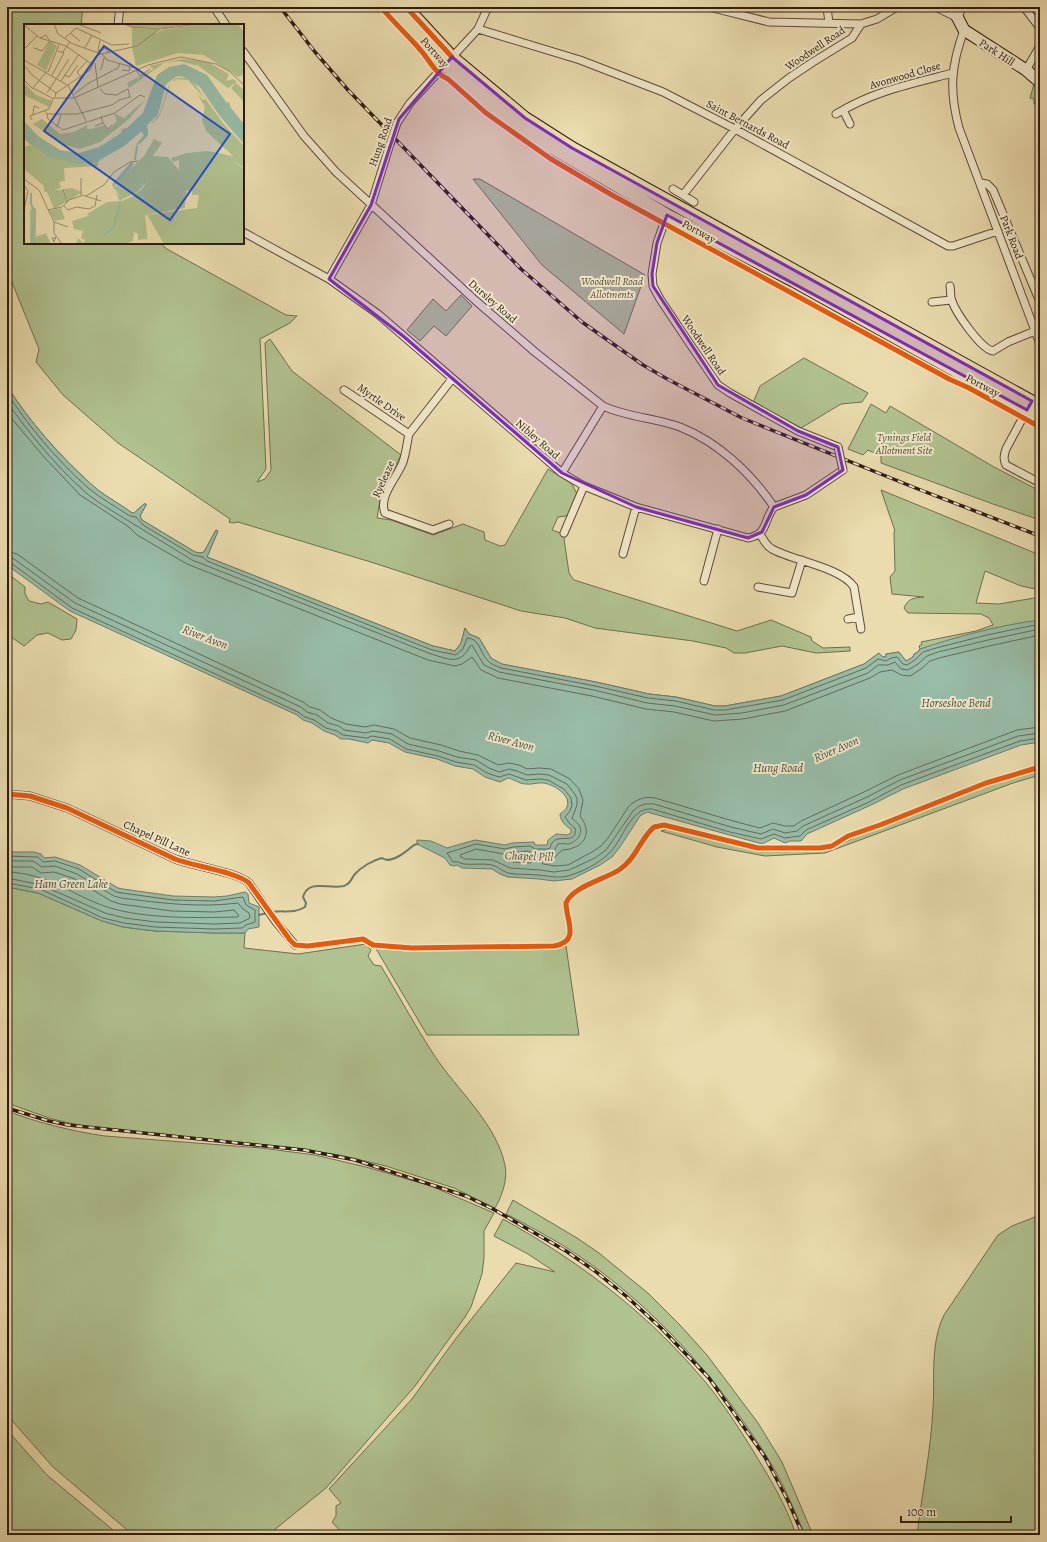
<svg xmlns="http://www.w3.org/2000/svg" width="1047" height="1542" viewBox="0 0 1047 1542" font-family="Alegreya,serif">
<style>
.green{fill:#b0c28f;stroke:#6e6e50}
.water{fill:#98bca7;stroke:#6d7b6b}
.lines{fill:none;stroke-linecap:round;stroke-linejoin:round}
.shore{stroke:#626b5c;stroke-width:1}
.stream{stroke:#6d7b6b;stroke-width:2}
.minor-casing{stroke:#5c4a38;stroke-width:9}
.secondary-casing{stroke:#2d1a10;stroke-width:13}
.trunk-casing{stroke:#2d1a10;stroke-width:14}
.minor{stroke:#f1e8ca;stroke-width:7}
.secondary{stroke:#f1e8ca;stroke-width:11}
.trunk{stroke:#eadcae;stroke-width:12}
.rail-casing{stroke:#2d1a10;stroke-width:3.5}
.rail{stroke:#f1e8ca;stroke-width:2;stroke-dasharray:6;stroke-linecap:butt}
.minor-bridge-casing{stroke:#5c4a38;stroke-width:9;stroke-linecap:butt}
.minor-bridge{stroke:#f1e8ca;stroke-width:7}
.cycleway-casing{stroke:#f1e8ca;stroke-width:8}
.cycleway{stroke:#e8590c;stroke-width:5}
.marked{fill:#7b2cbf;fill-opacity:0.2;stroke:#7b2cbf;stroke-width:3;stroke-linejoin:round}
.labels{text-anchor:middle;stroke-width:4;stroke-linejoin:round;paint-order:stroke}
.street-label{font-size:11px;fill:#2d1a10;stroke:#f1e8ca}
.park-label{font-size:11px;font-style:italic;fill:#544c36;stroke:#f1e8ca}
.water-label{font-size:12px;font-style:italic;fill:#4d4b3d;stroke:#f1e8ca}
.inset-river{fill:none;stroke:#98bca7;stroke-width:2}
.inset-road{fill:none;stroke:#9e8e6f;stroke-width:1}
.view{fill:#1d4ed8;fill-opacity:0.15;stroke:#1d4ed8;stroke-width:2}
.inset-edge{fill:none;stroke:#2d1a10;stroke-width:2}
</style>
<rect width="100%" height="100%" fill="#eadcae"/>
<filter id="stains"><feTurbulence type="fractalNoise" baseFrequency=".005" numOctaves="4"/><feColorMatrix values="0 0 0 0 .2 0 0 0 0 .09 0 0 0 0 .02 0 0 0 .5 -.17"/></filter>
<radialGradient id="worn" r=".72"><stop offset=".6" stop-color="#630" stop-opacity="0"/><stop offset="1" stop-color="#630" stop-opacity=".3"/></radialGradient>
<path class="green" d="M 7,7 L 83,7 L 81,25 L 25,25 L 25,243 L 160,243 L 167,249 L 286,315 L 297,316 L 290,323 L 260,339 L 266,469 L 257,482 L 265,479 L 271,470 L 265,343 L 270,339 L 292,371 L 401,455 L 381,495 L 377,518 L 391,520 L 433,535 L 463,524 L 484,532 L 485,540 L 500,546 L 505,545 L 548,469 L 572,484 L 577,494 L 569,513 L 566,516 L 558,517 L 552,530 L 566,535 L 564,539 L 569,573 L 574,580 L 737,631 L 771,620 L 811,637 L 812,641 L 823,648 L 850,647 L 850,651 L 816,653 L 782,646 L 745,653 L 734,653 L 726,648 L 693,641 L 595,628 L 565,618 L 521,611 L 374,563 L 238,522 L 232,523 L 229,522 L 230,519 L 118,443 L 63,395 L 36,362 L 39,349 L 7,270 Z
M 1034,84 L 1040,90 L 1040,105 L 1034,104 L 1034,99 L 1030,98 Z
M 480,179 L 645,275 L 624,334 L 542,265 L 473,179 Z
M 461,295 L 472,306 L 446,336 L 434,326 L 420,341 L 407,330 L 433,299 L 446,311 Z
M 804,358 L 868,393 L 862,402 L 841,404 L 801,428 L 753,403 L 760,386 Z
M 7,386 C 29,421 59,455 90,483 C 102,495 119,503 132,513 L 134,513 L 144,504 L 146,504 L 146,505 L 140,516 L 142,520 L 195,552 L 200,553 L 204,552 L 216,530 L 218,531 L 207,557 L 433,646 L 455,651 L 461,643 L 465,628 L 469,634 L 479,638 L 491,658 L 501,664 L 596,682 L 649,694 L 676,697 L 715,706 L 725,706 L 781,696 L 864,664 L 879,653 L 883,657 L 886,657 L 886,654 L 899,652 L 906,661 L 913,657 L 914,654 L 918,652 L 920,649 L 919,646 L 922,644 L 921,642 L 976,631 L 993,625 L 989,618 L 981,614 L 908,613 L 904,608 C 908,598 914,598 924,597 L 892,594 L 890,577 L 895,571 L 894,532 L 895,531 L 881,490 L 1040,555 L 1040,590 L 1021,586 L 985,571 L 976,603 L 999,604 L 1040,597 L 1040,652 L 791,740 L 112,566 Z
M 871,404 L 886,413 L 890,406 L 994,467 L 1040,491 L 1040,520 L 993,504 L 881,463 L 881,456 L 868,450 L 863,455 L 848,449 Z
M 7,573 L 25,587 L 25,594 L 29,601 L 41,604 L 48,602 L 77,619 L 76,630 L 71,639 L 62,640 L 48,633 L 37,635 L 24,646 L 7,634 Z
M 1040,769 L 1040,775 L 1013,783 L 825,853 L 765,856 L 717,847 L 661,831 L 666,829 L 757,851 L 822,850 L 840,845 L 857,836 L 900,821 L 980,788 Z
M 7,887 L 38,893 L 102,921 L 123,927 L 155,931 L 215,933 L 245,933 L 244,948 L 298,954 L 366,944 L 371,950 L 368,956 L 374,965 L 381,966 C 399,996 415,1026 434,1055 C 457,1090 496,1123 505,1165 C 508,1179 502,1196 495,1208 L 454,1188 L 386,1166 L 340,1155 L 285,1147 L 83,1126 L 52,1119 L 7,1103 Z
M 566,946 L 579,1035 L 427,1035 L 375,947 L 413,950 L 558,948 Z
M 7,1111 C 39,1123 71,1131 105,1136 L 261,1148 L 315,1155 L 366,1167 L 431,1186 L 494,1213 L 484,1231 L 484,1258 L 482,1274 L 471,1307 L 465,1317 L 415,1386 L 326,1488 L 268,1535 L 133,1535 L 53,1467 L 7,1415 Z
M 513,1200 L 577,1238 L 599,1253 L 649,1294 L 679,1324 L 707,1355 L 758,1423 L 782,1462 L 813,1535 L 805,1535 C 796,1514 787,1492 776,1472 C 768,1458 759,1444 750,1431 C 701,1359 638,1293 564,1246 C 545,1235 526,1224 506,1214 Z
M 1040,1215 L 1040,1535 L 917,1535 C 922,1493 931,1450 933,1408 C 935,1377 930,1344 944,1315 L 998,1235 L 1012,1226 Z
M 503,1219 C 575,1259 641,1308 695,1370 C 717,1394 735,1422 752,1449 C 769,1477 786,1504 796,1535 L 344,1535 L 332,1522 L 336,1516 L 336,1506 L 341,1503 L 329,1489 L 412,1399 L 454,1341 L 516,1263 L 555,1272 L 528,1254 L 494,1236 Z
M 7,1430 L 47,1475 L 119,1535 L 7,1535 Z"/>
<path class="water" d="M 7,386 C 29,421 59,455 90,483 C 102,495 119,503 132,513 L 134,513 L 144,504 L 146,504 L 146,505 L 140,516 L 142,520 L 195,552 L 200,553 L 204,552 L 216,530 L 218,531 L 207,557 L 433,646 L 455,651 L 461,643 L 465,628 L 469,634 L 479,638 L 491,658 L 502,664 L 596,682 L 649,694 L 676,697 L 715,706 L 725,706 L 781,696 L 864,664 L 879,653 L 883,657 L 886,657 L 886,654 L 899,652 L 906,661 L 913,657 L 914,654 L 918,652 L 920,649 C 959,636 1000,625 1040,620 L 1040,742 L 1021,745 L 903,789 L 871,805 L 807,834 L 801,841 L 790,841 L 785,843 L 774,838 L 762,844 L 647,812 L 640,816 L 620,847 L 612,857 L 600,865 L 572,879 L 554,881 L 539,879 L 508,877 L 500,874 L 492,869 L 462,868 L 457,865 L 454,866 L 450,865 L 445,858 L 417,844 L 417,840 L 431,841 L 447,848 L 475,840 L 505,845 L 512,843 L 534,842 L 535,845 L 547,845 L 548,840 L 556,834 L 567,835 L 571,833 L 571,829 C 566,827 560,820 560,814 C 579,802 559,786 544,783 C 538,782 532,785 526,784 C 519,784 514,779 508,778 L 500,782 L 485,777 L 473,769 L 455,766 L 437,759 L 405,752 L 389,743 L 372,740 L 368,743 L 349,739 L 341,739 L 335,735 L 324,731 L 312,723 L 303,720 L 297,715 L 70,611 L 7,565 Z
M 7,852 L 34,852 L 41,854 L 44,858 L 55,857 L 80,865 L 118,888 L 123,889 L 173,896 L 214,897 L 227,896 L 245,892 L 248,894 L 249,903 L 259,907 L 259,927 L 248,929 L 245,933 L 215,933 L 155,931 L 123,927 L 102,921 L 38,893 L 7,887 Z"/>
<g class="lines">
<path class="shore" d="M 7,393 C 29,427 57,460 87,487 C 100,498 116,507 130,516 L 136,517 L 143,525 L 193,555 L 203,557 L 207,561 L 432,650 L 456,655 L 463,649 L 467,638 C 479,638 480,652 487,660 C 490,664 496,666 501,668 L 595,686 L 648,698 L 676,701 L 714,710 L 725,710 L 783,700 L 866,668 L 878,659 L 886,661 L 891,658 L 897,657 L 903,664 L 907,665 L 915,660 L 923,652 L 936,648 L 987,635 L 1040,624
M 7,402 C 29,433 55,465 84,491 C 96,502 113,511 127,520 L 192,560 L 431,654 C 449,659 460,666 470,646 L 472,645 L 484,665 L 499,672 L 594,690 L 647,703 L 675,706 L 715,715 L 742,713 L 784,705 L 868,673 L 878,665 L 888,665 L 895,662 L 901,669 L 908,670 L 918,664 L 927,656 L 938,652 L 988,640 L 1040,629
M 7,413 L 44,457 L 80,495 L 129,527 L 137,535 L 187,564 L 428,660 L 455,666 L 462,664 L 472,657 L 481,670 L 498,678 L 592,696 L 646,709 L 674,712 L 714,721 L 743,719 L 785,711 L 870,678 L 880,672 L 892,670 L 901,675 L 910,676 L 921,669 L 930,661 L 939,658 L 989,646 L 1040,635
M 7,551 L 17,554 L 78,598 L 303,702 L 310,707 L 320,710 L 331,718 L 346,724 L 365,727 L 374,725 L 394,729 L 410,738 L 441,745 L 459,751 L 478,755 L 498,765 L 509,763 L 519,765 L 527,769 L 539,768 L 551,769 L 570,779 L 579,789 L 583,800 L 580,816 C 594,834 583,849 562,850 L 554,858 L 542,862 L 543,864 L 555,866 L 568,865 L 592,852 L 601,846 L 608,838 L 629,806 C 637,799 645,796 655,798 L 733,821 L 760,828 L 773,823 L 785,826 L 794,826 L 801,821 L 864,792 L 898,775 L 1017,730 L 1040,727
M 7,557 L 14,559 L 75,603 L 301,707 L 307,712 L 317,715 L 328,723 L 339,726 L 344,730 L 366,733 L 373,731 L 392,734 L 408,744 L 439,751 L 457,757 L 476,760 L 489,768 L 499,772 L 509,769 L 517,771 L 527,775 L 540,774 L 549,775 L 567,784 L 574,793 L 577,798 L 577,805 L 572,818 C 574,821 577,822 579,825 C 584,833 577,842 568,844 C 565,844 561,843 558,844 L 554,851 L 548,854 L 534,854 L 528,851 L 504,854 L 476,849 L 460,855 L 461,857 L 465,859 L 493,860 L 510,868 L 540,870 L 554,872 L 569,870 L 595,858 L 606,850 L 633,811 C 639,805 645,803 654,804 L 731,827 L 761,834 L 773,829 L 785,833 L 797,831 L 803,826 L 867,797 L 900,780 L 1018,736 L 1040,733
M 7,562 L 11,563 L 72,608 L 298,712 L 305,717 L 314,720 L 326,728 L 337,731 L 343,735 L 367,738 L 372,736 L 390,739 L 406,749 L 438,756 L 456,762 L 474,765 L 487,773 L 499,777 L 509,774 L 526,780 L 540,779 L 548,780 L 564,789 L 571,798 L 572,805 L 570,811 L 565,817 L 570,824 L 575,828 C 578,845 558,834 553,842 C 551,843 551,846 550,848 L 547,849 L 535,849 L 530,846 L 513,847 L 505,849 L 476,844 L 447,853 L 453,862 C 458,861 459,863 464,864 C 473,865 483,863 492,865 C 497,866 502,871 508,873 C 517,875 528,874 538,875 C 549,876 560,879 571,875 C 584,871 599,863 608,854 C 623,842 629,807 652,809 L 730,832 L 761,839 L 774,834 L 785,838 L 800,836 L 806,830 L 869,802 L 901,785 L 1020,741 L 1040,738
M 7,856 L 38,857 L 43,862 L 55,861 L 79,869 L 116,892 L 122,893 L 173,900 L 214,901 L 243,897 L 246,905 L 255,910 L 255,922 L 246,925 L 242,928 L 215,929 L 155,927 L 124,923 L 103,918 L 40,889 L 7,883
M 526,857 L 531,860 L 531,863 L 513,862 L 511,861 L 512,859 Z
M 7,861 L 33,861 L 42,867 L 55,866 L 77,874 L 114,896 L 121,898 C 160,903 199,908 238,903 L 243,909 L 249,913 L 250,918 L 240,923 L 215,924 L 156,922 L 125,918 L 105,913 L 41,885 L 7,878
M 7,867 L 32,867 L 41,873 L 54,872 L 75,879 L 111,901 L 120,904 L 172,911 L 214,912 L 234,910 L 239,916 L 237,917 C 198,918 144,919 107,907 C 72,895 47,873 7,872"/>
<path class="stream" d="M 272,912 C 283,910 294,914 305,907 L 306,903 L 303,897 C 309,878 328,890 344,886 C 350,884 351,880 354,875 C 361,867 373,860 382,858 C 391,865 407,851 414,845 L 418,844
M 259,915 L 267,913"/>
<defs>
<path id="minor" d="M 214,7 L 226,25
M 709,7 L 769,22 L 861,24 L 877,19 L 897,7
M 827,7 L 829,23
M 936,7 L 958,18 L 962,7
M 1024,7 L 1040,28
M 118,25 L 120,7
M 478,29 L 580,60 L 663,92 L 735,129 L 948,246 L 953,246 L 998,231
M 964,30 C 951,66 949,90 959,128 L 1040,344
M 243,51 L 304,136 L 336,172 L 476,301 L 535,352 L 603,406 C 627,417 655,418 680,427 C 718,442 751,473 774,507
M 1026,70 L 1040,46
M 843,110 L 850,124
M 836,114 C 874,91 910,84 953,73
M 397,123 L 410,103 L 478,29 L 488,7
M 980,183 L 987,184 L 993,190 L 1040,302
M 673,189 L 683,195 L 735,129 L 761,100 L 789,78 L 813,62 L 852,38 L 861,24
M 683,195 L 694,202
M 667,215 L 657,243 L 652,274 L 653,286 L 660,299 L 688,341 L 718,385 L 730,393 L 798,431 L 838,447
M 243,232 L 329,279 L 378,314 L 562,473 L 584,486 L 636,507 L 748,538 C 769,534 763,520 774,507 L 806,495 L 843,470
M 329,279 L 371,205 L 390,144
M 950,286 C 951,291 950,297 952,301 C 956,313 981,349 993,351 L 1008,342 L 1035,331
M 932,302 L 951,300
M 344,390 L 409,434 L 452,379
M 1028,408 L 1006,449 C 1004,455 1003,459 1006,465 L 1040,483
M 409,434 C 407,443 406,453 403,462 C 397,478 378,496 385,513 L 433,530 L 449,524
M 562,473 L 603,406
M 564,533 L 584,486
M 760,534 C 763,539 766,546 772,549 C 793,561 841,567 854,587 L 861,629
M 623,554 L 636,507
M 704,581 L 718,529
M 758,587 L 792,593 L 802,560
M 848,619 L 859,617
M 7,794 L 30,796 L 67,808 L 175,859 C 193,866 237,872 249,883 L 276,922 L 295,945"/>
<path id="secondary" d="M 952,7 L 964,30 L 1026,70 L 1040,82"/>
<path id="trunk" d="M 391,7 L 428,48 L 460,79 L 505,116 L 544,143 L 667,215 L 794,281 L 1040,418
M 406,7 L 452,57 L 525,118 L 572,148 L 1040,406"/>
</defs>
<use href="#minor" class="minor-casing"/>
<use href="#secondary" class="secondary-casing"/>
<use href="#trunk" class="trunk-casing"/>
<use href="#minor" class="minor"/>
<use href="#secondary" class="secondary"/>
<use href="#trunk" class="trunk"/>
<defs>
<path id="rail" d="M 280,7 L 315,52 L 348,90 L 521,269 L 582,322 L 643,365 L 669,380 L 742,418 L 918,489 L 1040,536
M 7,1108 L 49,1121 L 68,1125 L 304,1150 L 355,1160 L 466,1196 L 493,1209 L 566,1251 L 595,1271 L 626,1296 L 661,1328 L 709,1378 L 765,1457 L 788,1501 L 803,1535"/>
</defs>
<use href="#rail" class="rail-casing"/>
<use href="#rail" class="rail"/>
<defs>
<path id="minor-bridge" d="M 390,144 L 397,123
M 838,447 L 843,470"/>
</defs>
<use href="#minor-bridge" class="minor-bridge-casing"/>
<use href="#minor-bridge" class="minor-bridge"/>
<defs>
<path id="cycleway" d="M 381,7 C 394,23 410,37 423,53 C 431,63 436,74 448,79 L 486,113 L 551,159 L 612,195 L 949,379 L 969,388 L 1040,427
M 406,7 L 452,57
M 7,794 L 30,796 L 67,808 L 175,859 C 193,866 237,872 249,883 L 290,940 L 295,945 L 308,946 L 363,939 L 373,945 L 412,948 L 554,946 C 581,941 566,921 566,903 C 572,887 605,879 619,870 C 636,859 640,839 654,827 L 664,825 L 758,848 L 820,848 L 832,846 L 848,836 L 880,825 L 986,783 L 1040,767"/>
</defs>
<use href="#cycleway" class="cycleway-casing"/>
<use href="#cycleway" class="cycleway"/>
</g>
<path class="marked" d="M 452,57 L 525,118 L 572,148 L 1032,401 L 1027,410 L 667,215 L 657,243 L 652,274 L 653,286 L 718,385 L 798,431 L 838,447 L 843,470 L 806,495 L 774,507 L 762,532 L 748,538 L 636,507 L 562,473 L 403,336 L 329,279 L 371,205 L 399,119 Z"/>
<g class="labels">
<g class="street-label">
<text transform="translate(815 48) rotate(-34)" y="4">Woodwell Road</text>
<text transform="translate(435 52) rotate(49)" y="4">Portway</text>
<text transform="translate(997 52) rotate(33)" y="4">Park Hill</text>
<text transform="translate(905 75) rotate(-16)" y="4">Avonwood Close</text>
<text transform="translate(748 124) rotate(28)" y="4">Saint Bernards Road</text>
<text transform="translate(380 142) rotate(-71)" y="4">Hung Road</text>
<text transform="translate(699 231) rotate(29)" y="4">Portway</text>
<text transform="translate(1012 237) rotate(69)" y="4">Park Road</text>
<text transform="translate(493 301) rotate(41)" y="4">Dursley Road</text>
<text transform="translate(704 345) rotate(56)" y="4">Woodwell Road</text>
<text transform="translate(983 385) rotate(28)" y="4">Portway</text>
<text transform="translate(382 402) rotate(35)" y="4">Myrtle Drive</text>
<text transform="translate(538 439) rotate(41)" y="4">Nibley Road</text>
<text transform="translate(383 479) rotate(-66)" y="4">Ryeleaze</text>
<text transform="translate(157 838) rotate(24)" y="4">Chapel Pill Lane</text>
</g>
<g class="park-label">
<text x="612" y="285">Woodwell Road<tspan x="612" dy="13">Allotments</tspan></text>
<text x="904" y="441">Tynings Field<tspan x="904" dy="13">Allotment Site</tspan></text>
</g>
<g class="water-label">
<text transform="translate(205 637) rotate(21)" y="4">River Avon</text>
<text x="956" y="707">Horseshoe Bend</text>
<text transform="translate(511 741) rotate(15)" y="4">River Avon</text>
<text transform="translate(836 749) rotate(-24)" y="4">River Avon</text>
<text x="778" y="772">Hung Road</text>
<text transform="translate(529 856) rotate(2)" y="4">Chapel Pill</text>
<text x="71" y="888">Ham Green Lake</text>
</g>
</g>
<g transform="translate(24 24)">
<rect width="220" height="220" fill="#eadcae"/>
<path d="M 101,0 L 167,0 L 141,4 L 108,3 ZM 176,0 L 214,0 L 220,8 L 220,50 L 214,53 L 180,31 L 154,29 L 112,42 L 108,23 L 108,4 L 134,5 L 130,10 L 139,6 ZM 26,17 L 33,22 L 22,47 L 13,41 ZM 158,35 L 184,38 L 205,50 L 202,57 L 209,55 L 213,58 L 204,64 L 175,42 L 155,37 L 140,39 L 105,64 L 103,59 L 130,45 L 125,42 ZM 151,50 L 171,51 L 220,120 L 196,92 L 176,63 L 164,53 L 153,52 L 142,60 L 134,90 L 123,101 L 124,111 L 116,120 L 112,121 L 120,111 L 117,107 L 100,122 L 75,136 L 74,142 L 40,144 L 41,157 L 35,158 L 37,164 L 30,166 L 39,166 L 42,178 L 30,185 L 23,168 L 20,168 L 20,162 L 0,145 L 0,123 L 5,121 L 9,124 L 0,115 L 31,134 L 94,124 L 134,68 ZM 152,54 L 161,54 L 170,59 L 199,99 L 220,122 L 220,144 L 206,135 L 220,145 L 220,220 L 140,220 L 123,191 L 173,184 L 175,171 L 168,171 L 168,167 L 162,166 L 161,184 L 121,191 L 124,220 L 123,215 L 114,216 L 114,210 L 110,208 L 109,217 L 100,220 L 52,220 L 54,214 L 59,219 L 61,216 L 57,214 L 59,207 L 50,205 L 48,197 L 64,192 L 63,190 L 83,178 L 98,177 L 109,172 L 117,166 L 125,156 L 112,169 L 98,175 L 91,165 L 93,158 L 120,132 L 130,115 L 138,119 L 129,132 L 144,133 L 155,146 L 155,136 L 149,138 L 147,134 L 163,129 L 184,127 L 209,132 L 182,107 L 178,96 L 181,83 L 172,68 L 179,76 L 181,75 L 164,56 L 153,55 L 146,60 L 137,89 L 134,94 L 126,101 L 136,89 L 144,63 ZM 0,59 L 12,71 L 28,77 L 25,83 L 0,71 ZM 212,59 L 220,66 L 220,78 L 207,64 ZM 122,75 L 105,95 L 76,118 L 56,125 L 37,120 L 9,100 L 18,95 L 36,110 L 50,108 L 63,101 L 63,105 L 67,105 L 80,101 L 84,106 L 93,97 L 90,89 L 100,94 ZM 48,164 L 58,168 L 43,178 L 40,165 ZM 12,184 L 12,213 L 22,209 L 27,220 L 6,219 L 6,188 L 7,185 ZM 37,184 L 41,195 L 31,197 L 25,187 Z" fill="#b0c28f"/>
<path d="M 160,40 L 183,51 L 202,78 L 203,79 L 205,78 L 206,78 L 205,79 L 207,84 L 220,100 L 220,120 L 196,92 L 176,63 L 158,52 L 153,52 L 142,60 L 134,90 L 123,101 L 124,111 L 113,122 L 120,111 L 118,107 L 100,122 L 74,137 L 54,140 L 25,133 L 0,115 L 0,97 L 14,112 L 36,126 L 55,129 L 76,123 L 76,120 L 77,122 L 97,109 L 98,105 L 103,104 L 119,89 L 133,51 L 145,43 ZM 107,138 L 110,139 L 108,143 L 91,161 L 91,167 L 98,175 L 96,177 L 88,160 Z" fill="#98bca7"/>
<path class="inset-river" d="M 111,136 L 113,122M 7,169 L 7,180 L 11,189 L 8,213 L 11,220M 80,211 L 90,203 L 96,178"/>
<path class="inset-road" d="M 30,0 L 34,10 L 49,20 L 77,30 L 113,22 L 136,5 L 173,0M 54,0 L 77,9M 100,0 L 108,3 L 136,5M 0,1 L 16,14 L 42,22 L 69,41M 46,9 L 56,17M 16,14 L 22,11 L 25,16M 41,14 L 52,4 L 88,21 L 105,20M 10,24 L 18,27 L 26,17M 61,24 L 68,11M 0,25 L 13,12M 74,27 L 82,24 L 84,28M 38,29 L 46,18M 78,30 L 83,36 L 115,45M 72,33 L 76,30 L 74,26 L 76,16M 0,36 L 43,61M 71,39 L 74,63M 0,41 L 8,51 L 32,69M 77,46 L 80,34M 98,46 L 105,47 L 106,42M 112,46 L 116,52 L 126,45M 24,48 L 35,21M 28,51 L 40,29 L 34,27M 40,51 L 45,53 L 54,41M 57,53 L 53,48 L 63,37M 0,56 L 9,65M 37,57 L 55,30M 44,61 L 62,97M 9,64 L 23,47M 9,64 L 28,74 L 50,74 L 124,41 L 157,33 L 192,40 L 205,47 L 220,61M 76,65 L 81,70 L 92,71 L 104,65 L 106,74M 23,69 L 45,35M 50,70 L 65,59 L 94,44 L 96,39M 31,73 L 32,69 L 66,46 L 72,33M 21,87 L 23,90 L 53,90 L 88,81 L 95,76 L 106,73M 9,90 L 10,82 L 15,84M 23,90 L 24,95 L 39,106 L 91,89 L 116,71 L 121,73M 8,96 L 6,92 L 25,85 L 29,75M 79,99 L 84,105 L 88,101M 71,102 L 79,99 L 77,92M 33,103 L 37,91M 0,155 L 15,166 L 30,198 L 30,209 L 38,220M 39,165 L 43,179M 58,171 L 77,177M 62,172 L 80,161 L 90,148 L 106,138 L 114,137M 40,182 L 44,186 L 52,183 L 65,185 L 71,182 L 73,171M 0,186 L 4,167 L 1,162M 24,186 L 38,183 L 45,176 L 57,172 L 57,154M 30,198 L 44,203M 31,214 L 28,214 L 30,218 L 32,212"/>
<path class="view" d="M 80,22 L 206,110 L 146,196 L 20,107 Z"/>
<rect width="220" height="220" class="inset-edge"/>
</g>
<rect width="1047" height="1542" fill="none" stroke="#eadcae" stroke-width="24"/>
<rect x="8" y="8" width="1031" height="1526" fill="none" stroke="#2d1a10" stroke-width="2"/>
<rect x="12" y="12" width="1023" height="1518" fill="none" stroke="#2d1a10"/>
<path d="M901 1516v6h110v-6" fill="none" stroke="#2d1a10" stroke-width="2"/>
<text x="907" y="1516" font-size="12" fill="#2d1a10" stroke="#f1e8ca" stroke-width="3" paint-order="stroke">100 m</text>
<rect width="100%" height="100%" filter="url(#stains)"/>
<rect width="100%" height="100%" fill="url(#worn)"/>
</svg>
